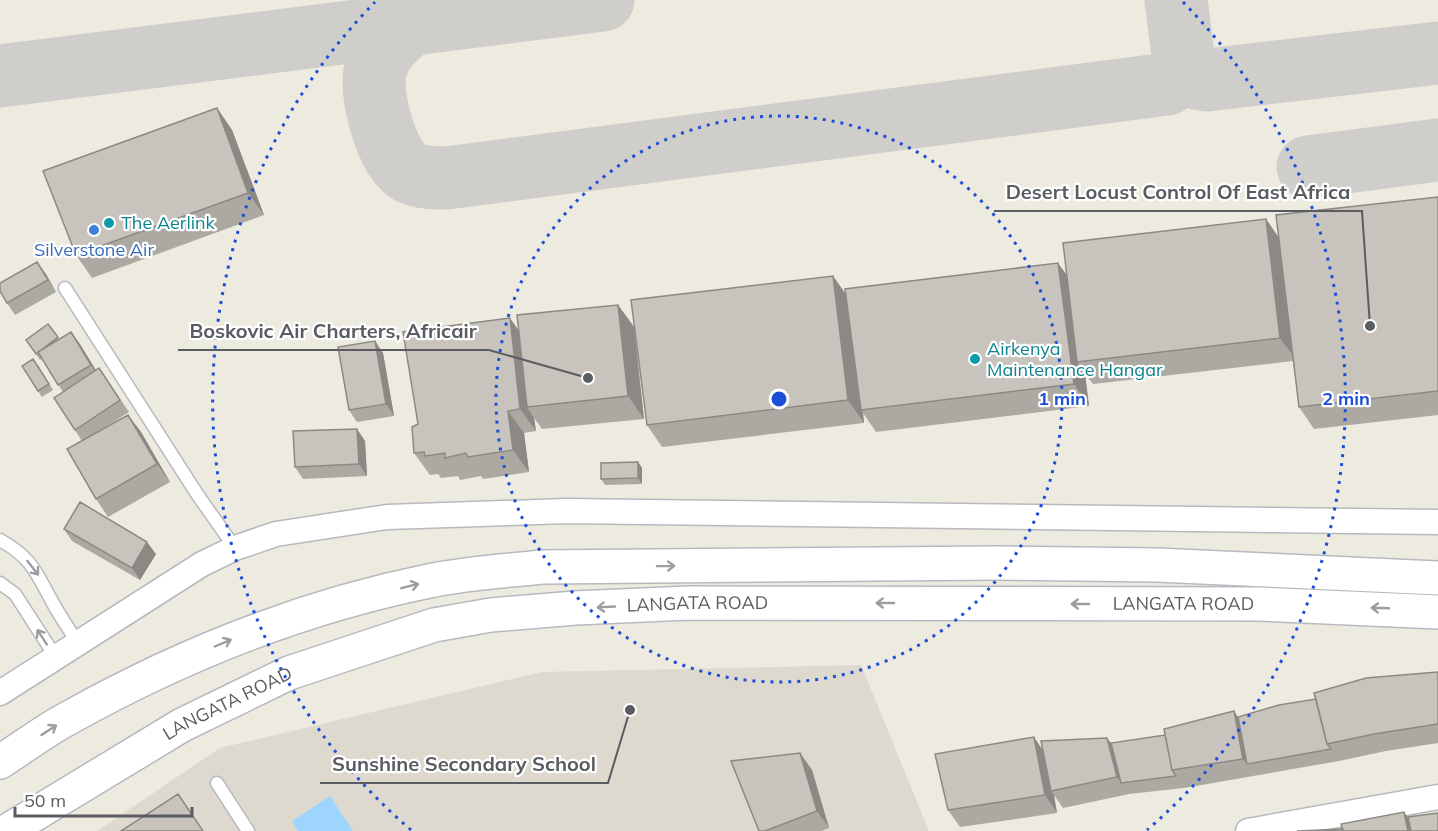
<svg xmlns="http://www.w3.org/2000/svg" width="1438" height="831" viewBox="0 0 1438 831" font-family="Mulish,sans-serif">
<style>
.education{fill:#ddd9cf}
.water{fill:#9ed5ff}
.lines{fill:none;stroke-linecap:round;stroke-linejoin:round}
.taxiway{stroke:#d0ceca;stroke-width:63}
.service-casing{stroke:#b6b9be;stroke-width:15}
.minor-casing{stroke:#b6b9be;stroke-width:27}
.secondary-casing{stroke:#b6bac0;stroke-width:36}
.service{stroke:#fff;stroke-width:12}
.minor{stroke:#fff;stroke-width:24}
.secondary{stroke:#fff;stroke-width:33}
.wall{fill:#aca9a3}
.shaded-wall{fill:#8c8984}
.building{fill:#c8c4bd;stroke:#8c8984;stroke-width:1.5}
.oneway{stroke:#9b9ea1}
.ring{fill:none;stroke:#1d4ed8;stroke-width:3;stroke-dasharray:3 6}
.culture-dot{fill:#0f9aa8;stroke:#fff;stroke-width:2}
.shop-dot{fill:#3f7fe0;stroke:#fff;stroke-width:2}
.labels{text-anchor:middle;stroke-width:4.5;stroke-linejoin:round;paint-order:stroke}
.culture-label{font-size:18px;fill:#0d838f;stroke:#fff;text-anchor:start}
.shop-label{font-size:18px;fill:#366cbe;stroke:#fff}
.street-label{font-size:18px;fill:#595d62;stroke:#fff}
.centre{fill:#1d4ed8;stroke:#fff;stroke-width:3}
.ring-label{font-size:18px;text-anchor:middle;font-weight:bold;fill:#1d4ed8;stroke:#fff;stroke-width:4.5;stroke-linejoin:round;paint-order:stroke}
.leader{fill:none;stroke:#595d62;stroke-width:2}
.callout-dot{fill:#595d62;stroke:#fff;stroke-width:2}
.callout-label{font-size:20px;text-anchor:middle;font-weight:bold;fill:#595d62;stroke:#fff;stroke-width:4.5;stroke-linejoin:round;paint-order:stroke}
</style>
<rect width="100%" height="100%" fill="#edeae0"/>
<path class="education" d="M 861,665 L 929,831 L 97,831 L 220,748 L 542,672 Z"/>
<path class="water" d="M 330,796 L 353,831 L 298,831 L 292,821 Z"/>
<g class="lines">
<path class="taxiway" d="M 411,24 C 396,37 382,48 376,67 C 368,90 386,159 409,172 C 420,178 434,178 446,178 L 1167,84 L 1179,75 L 1184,63 L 1176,0
M 1184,63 C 1188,75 1195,79 1207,80 L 1438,53
M 0,76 L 603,0
M 1308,167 L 1438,150"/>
<defs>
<path id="service" d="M 65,288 L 197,494 L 235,548
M 0,540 C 33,558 37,575 54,605 C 61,618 70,630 77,642
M 0,583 L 15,594 L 55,656
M 217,783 L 248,831"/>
<path id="minor" d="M 0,693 L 202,564 L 235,548 L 276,534 L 387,517 L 566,511 L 1438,522
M 1248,831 L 1438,797"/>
<g id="secondary">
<path d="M 0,762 C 22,748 43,732 65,720 C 179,656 301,607 429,581 C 466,573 504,571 542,567 L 997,563 L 1157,565 L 1438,578"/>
<path id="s1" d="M 7,831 L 182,725 L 289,673 L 434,625 L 491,615 L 575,608 L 689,603 L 1260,604 L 1438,612"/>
</g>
</defs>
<use href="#service" class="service-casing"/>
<use href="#minor" class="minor-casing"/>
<use href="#secondary" class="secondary-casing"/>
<use href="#service" class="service"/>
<use href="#minor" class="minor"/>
<use href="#secondary" class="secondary"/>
</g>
<path class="wall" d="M 217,108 L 232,130 L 264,215 L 92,278 L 76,255 Z
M 1438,197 L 1438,415 L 1314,429 L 1299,407 L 1293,361 L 1093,384 L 1085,374 L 1089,406 L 876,432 L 863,413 L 864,423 L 662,447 L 647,425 L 833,276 L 846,294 L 1067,274 L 1266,219 L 1278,237 Z
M 37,262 L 56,292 L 15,315 L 7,303 Z
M 618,305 L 634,327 L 644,419 L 542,429 L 534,418 L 536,431 L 524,433 L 529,472 L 483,479 L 481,476 L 460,480 L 458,476 L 441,478 L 438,474 L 430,475 L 414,453 L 418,424 L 518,330 Z
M 48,324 L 59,339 L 71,332 L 96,370 L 99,368 L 129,412 L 101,430 L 128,415 L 141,432 L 170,482 L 108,517 L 96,499 L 82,441 L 54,398 L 63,392 L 42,359 L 40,360 L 26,340 Z
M 375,341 L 383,353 L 394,416 L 357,422 L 349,410 Z
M 38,365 L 53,390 L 42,397 L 38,391 Z
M 357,429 L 365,441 L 367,476 L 303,479 L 295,467 Z
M 638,462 L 642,468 L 642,484 L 605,485 L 601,479 Z
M 64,529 L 156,554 L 140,580 L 72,541 Z
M 1438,672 L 1438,743 L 1386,751 L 1339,761 L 1184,788 L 1129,794 L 1063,808 L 1054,795 L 1057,813 L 960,827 L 948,810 L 1043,750 L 1107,738 L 1111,743 L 1165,735 L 1316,699 Z
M 800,753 L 812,770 L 829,828 L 821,831 L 759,831 Z"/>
<path class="shaded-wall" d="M 217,108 L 232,130 L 264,215 L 248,193 Z
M 1266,219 L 1281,241 L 1296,360 L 1280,338 Z
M 37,262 L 46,274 L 56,292 L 48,280 Z
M 1058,263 L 1074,285 L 1077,362 L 1085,374 L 1089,406 L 1074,384 Z
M 833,276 L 848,298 L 861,410 L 863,413 L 864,423 L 848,400 Z
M 618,305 L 634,327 L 644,419 L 628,396 Z
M 510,318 L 526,341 L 527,407 L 534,418 L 536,431 L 520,409 Z
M 71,332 L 80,344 L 100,377 L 91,365 Z
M 375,341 L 383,353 L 394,416 L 386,404 Z
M 508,411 L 524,433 L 529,472 L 513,450 Z
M 128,415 L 141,432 L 170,482 L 157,464 Z
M 357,429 L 365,441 L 367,476 L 359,464 Z
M 638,462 L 642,468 L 642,484 L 638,478 Z
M 147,542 L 156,554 L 140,580 L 132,568 Z
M 1234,711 L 1246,729 L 1247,764 L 1243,759 Z
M 1034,737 L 1046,755 L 1051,791 L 1054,795 L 1057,813 L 1045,795 Z
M 1107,738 L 1119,755 L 1121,783 L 1129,794 L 1117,777 Z
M 800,753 L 812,770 L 829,828 L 817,811 Z
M 1404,812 L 1416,829 L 1417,831 L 1408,831 Z"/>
<path class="building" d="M 217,108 L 248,193 L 76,255 L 43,171 Z
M 1438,197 L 1438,391 L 1299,407 L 1276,215 Z
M 1266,219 L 1280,338 L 1077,362 L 1063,243 Z
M 37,262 L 48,280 L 7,303 L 0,291 L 0,283 Z
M 1058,263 L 1074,384 L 861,410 L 845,289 Z
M 833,276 L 848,400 L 647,425 L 631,300 Z
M 618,305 L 628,396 L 527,407 L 517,315 Z
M 510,318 L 520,409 L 508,411 L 513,450 L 468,457 L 466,453 L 445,458 L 445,453 L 425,456 L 424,452 L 414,453 L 412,427 L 418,424 L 403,332 Z
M 48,324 L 58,337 L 36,354 L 26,340 Z
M 71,332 L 91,365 L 58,385 L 38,352 Z
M 375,341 L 386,404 L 349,410 L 338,347 Z
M 33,359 L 49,384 L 38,391 L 22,366 Z
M 99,368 L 120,400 L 75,430 L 54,398 Z
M 128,415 L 157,464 L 96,499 L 67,449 Z
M 357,429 L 359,464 L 295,467 L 293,431 Z
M 638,462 L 638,478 L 601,479 L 601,463 Z
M 80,502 L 147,542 L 132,568 L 64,529 Z
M 1438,672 L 1438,724 L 1374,734 L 1327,744 L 1314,693 L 1366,678 Z
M 1316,699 L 1327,744 L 1331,749 L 1247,764 L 1238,717 L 1279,705 Z
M 1234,711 L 1243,759 L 1172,770 L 1164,729 Z
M 1165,735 L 1172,770 L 1176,776 L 1121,783 L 1111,743 Z
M 1034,737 L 1045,795 L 948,810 L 935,754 Z
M 1107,738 L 1117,777 L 1051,791 L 1041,741 Z
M 800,753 L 817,811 L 765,831 L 759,831 L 731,761 Z
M 178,794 L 203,831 L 121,831 Z
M 1404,812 L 1408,831 L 1343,831 L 1341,824 Z
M 1438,813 L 1438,831 L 1411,831 L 1408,817 Z
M 1343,829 L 1343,831 L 1297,831 Z"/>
<defs><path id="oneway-shaft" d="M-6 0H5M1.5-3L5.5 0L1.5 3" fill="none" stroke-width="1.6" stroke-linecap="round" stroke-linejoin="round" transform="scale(1.5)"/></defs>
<g class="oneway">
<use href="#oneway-shaft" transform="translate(666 566) rotate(-1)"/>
<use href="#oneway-shaft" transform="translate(33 568) rotate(52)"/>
<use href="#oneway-shaft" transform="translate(410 586) rotate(-14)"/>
<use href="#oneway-shaft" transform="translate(885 603) rotate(-180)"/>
<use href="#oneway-shaft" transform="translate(1080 604) rotate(-180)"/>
<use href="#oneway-shaft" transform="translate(606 607) rotate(177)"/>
<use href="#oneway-shaft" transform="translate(1380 608) rotate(-178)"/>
<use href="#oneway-shaft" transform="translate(42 637) rotate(-123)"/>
<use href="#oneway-shaft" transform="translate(223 643) rotate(-23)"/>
<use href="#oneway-shaft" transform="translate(49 730) rotate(-33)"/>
</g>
<g class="ring">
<circle cx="779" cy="399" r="283"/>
<path d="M411 830A567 567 0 0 1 375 2M1183 2A567 567 0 0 1 1147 830"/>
</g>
<g class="culture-dot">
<circle cx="109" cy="223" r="6"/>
<circle cx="975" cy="359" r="6"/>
</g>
<circle class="shop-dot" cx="94" cy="230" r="6"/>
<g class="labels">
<g class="culture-label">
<text x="121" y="229">The Aerlink</text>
<text x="987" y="355">Airkenya<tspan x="987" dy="21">Maintenance Hangar</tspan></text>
</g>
<g class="shop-label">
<text x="94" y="256">Silverstone Air</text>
</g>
<g class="street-label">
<text dy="6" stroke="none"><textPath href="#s1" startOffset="1227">LANGATA ROAD</textPath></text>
<text dy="6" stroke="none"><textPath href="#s1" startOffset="741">LANGATA ROAD</textPath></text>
<text dy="6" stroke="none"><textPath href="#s1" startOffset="255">LANGATA ROAD</textPath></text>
</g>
</g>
<circle cx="779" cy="399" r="9" class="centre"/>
<g class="ring-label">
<text x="1062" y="405">1 min</text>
<text x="1346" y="405">2 min</text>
</g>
<path class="leader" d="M1370 326L1362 211H994M588 378L489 350H178M630 710L608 783H320"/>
<g class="callout-dot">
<circle cx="1370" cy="326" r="6"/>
<circle cx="588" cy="378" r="6"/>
<circle cx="630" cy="710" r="6"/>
</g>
<g class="callout-label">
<text x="1178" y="199">Desert Locust Control Of East Africa</text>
<text x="333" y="338">Boskovic Air Charters, Africair</text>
<text x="464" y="771">Sunshine Secondary School</text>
</g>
<path d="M15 807v9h177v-9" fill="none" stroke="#595d62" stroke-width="3"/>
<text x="24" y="807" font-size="18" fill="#595d62" stroke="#ffffff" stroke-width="4.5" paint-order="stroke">50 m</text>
</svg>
